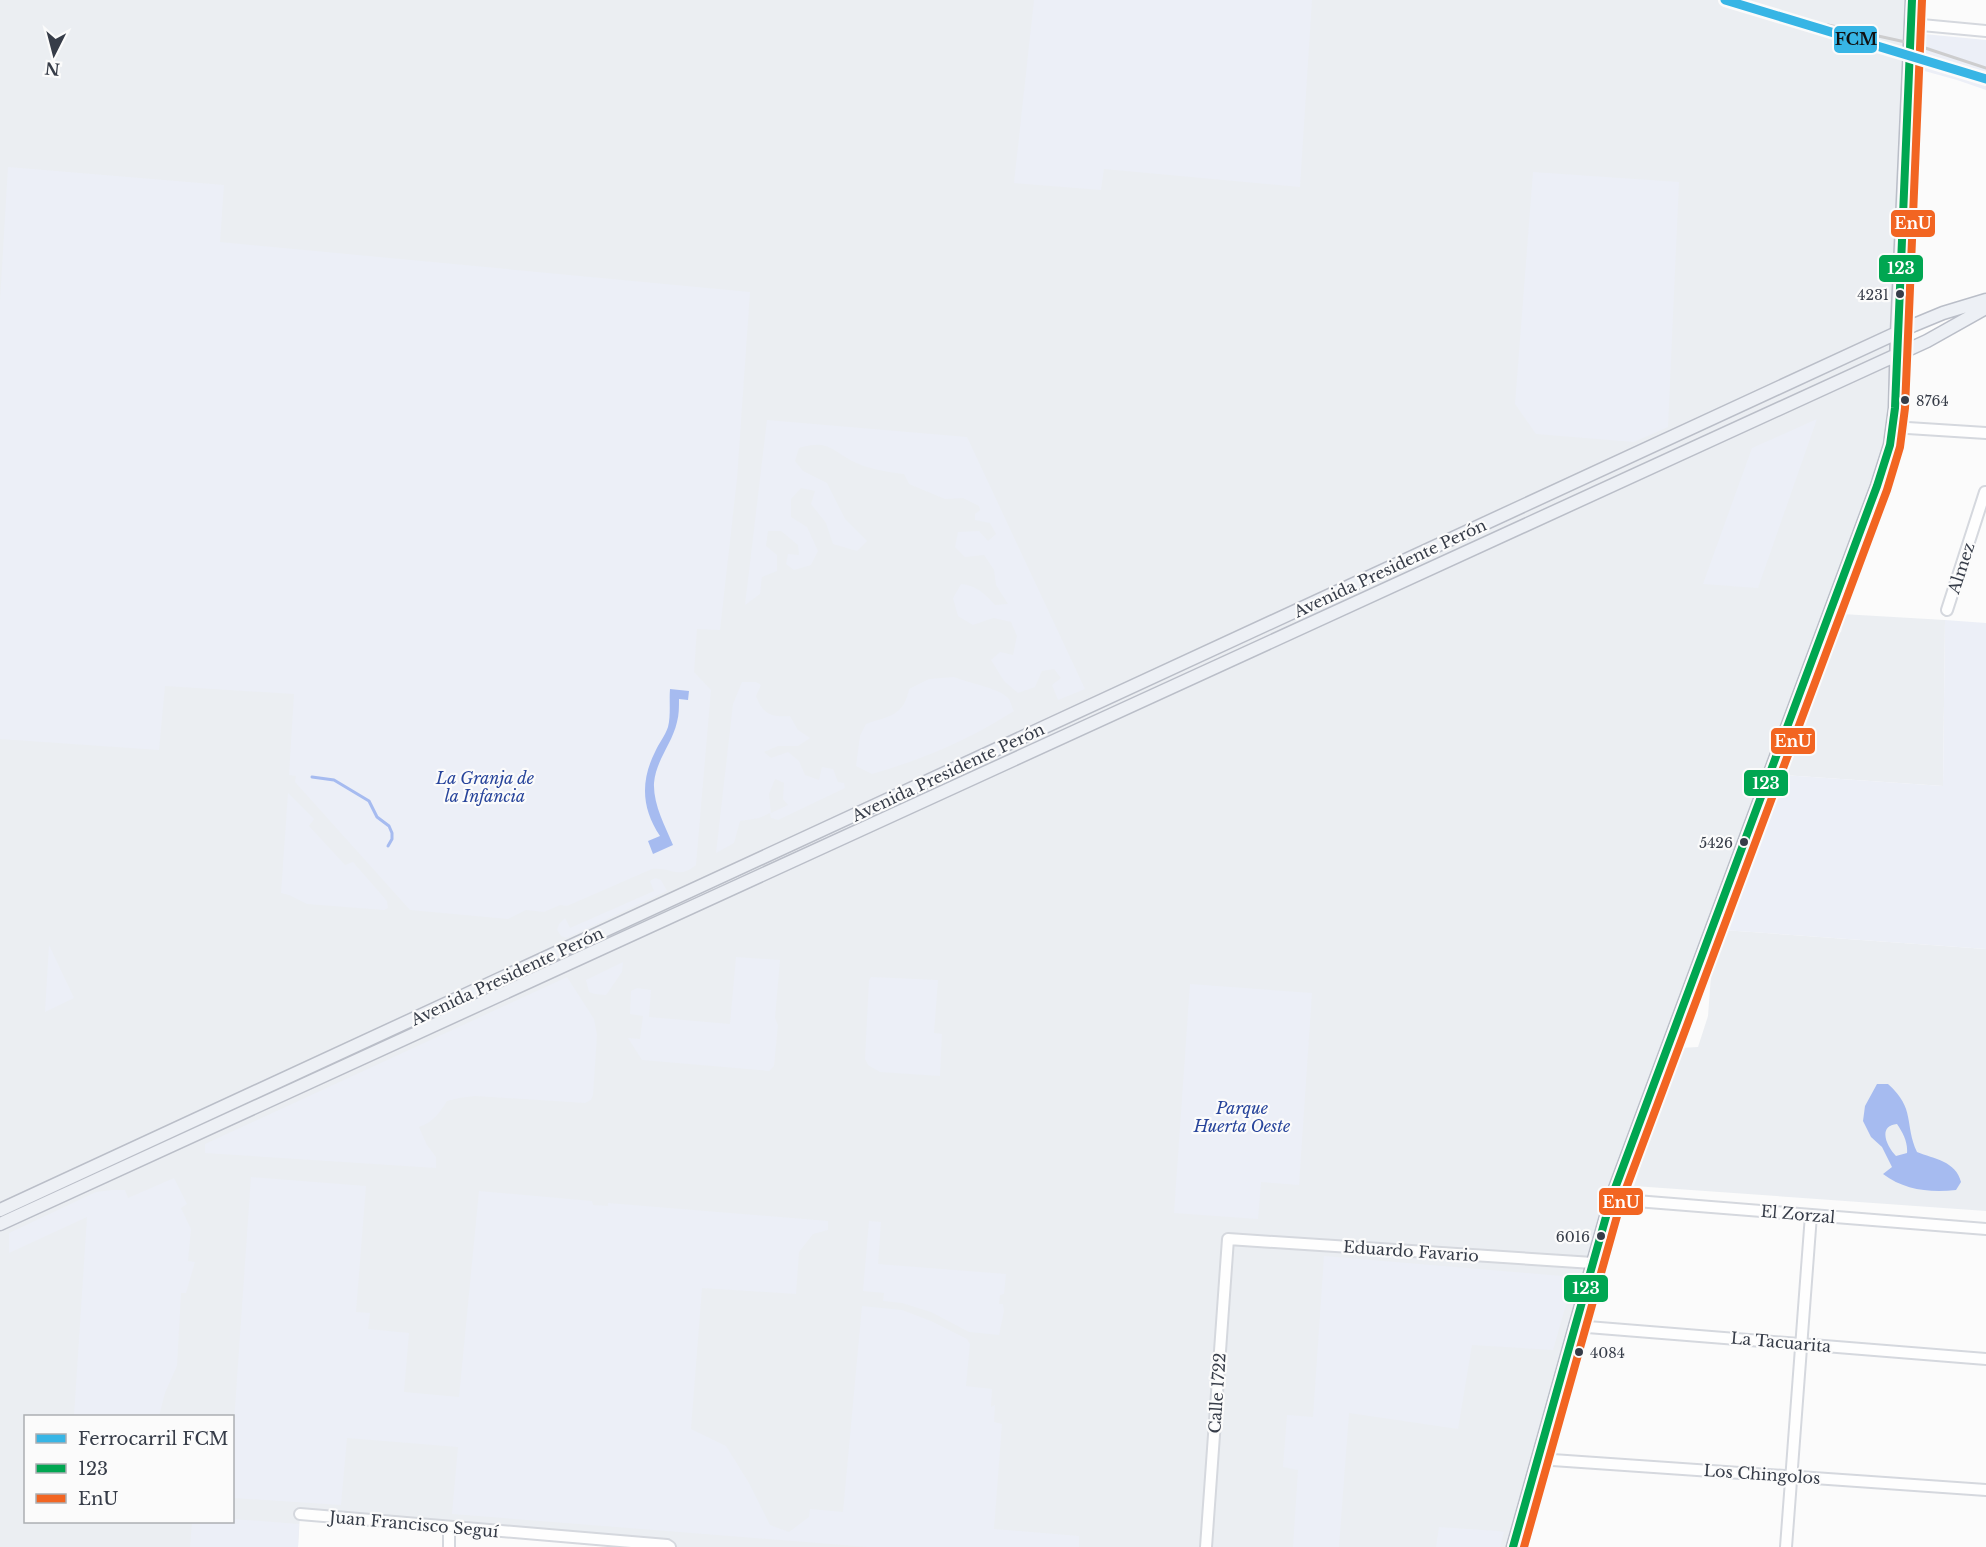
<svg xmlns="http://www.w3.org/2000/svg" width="1986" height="1547" viewBox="0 0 1986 1547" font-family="'Libre Baskerville',serif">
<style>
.built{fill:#ebeef2;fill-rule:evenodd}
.green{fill:#eceff7;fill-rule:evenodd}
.water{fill:#a6bbf0;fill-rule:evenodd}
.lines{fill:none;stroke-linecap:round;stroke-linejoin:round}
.stream{stroke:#a6bbf0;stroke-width:3}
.minor-casing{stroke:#d5d8de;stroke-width:14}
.major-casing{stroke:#babec8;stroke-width:15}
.minor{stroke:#fefefe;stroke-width:10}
.major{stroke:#edf0f5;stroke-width:12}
.rail{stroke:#cdcdce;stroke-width:3}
.bus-1-casing{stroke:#fbfbfb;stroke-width:12}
.bus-2-casing{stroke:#fbfbfb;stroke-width:12}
.bus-1{stroke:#00a651;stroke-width:8}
.bus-2{stroke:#f26522;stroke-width:8}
.rail-1-casing{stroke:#fbfbfb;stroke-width:14}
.rail-1{stroke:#37b5e5;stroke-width:9}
.bus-dot{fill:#363c48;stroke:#fbfbfb;stroke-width:2}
.labels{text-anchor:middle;stroke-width:4.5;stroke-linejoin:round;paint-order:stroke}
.bus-label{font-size:14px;fill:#363c48;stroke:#fbfbfb;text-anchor:end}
.street-label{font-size:16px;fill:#363c48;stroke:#fbfbfb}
.park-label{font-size:16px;font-style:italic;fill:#27449b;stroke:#fbfbfb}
.line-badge{stroke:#fbfbfb;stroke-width:2}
.badge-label{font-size:16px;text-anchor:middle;font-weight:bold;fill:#fff}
.pale-badge-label{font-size:16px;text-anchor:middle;font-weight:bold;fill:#111}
</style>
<rect width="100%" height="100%" fill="#fbfbfb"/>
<path class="built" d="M 0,0 L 1912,0 L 1890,445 L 1611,1199 L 1513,1547 L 670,1547 L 300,1515 L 298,1547 L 0,1547 ZM 26,1416 L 232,1416 L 232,1522 L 26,1522 Z
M 1842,614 L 1945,620 L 1943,786 L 1783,775 L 1833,634 L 1841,632 L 1842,627 L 1839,622 Z
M 1723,930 L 1986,949 L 1986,1211 L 1634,1186 L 1679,1048 L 1698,1047 L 1708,1016 L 1712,962 Z"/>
<path class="green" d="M 1034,0 L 1312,0 L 1300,187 L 1104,169 L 1101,190 L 1014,183 Z
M 1924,34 L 1986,40 L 1986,90 L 1957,80 L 1921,70 Z
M 8,167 L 224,185 L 220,242 L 750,292 L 737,479 L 720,630 L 697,629 L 694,672 L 711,690 L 696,865 C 678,880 672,867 652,869 L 567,906 L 560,905 L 544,912 L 526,910 L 508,919 L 410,910 L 295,782 L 296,776 L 289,775 L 294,694 L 165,686 L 159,750 L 0,739 L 0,301 Z
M 1533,172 L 1679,182 L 1668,427 L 1634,442 L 1536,434 L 1515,404 Z
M 1817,419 L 1758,588 L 1703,584 L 1752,448 Z
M 767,420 L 967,437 L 1085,689 L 1058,700 L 1052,685 L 1061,678 L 1054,669 L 1042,671 L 1035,687 L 1018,693 L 1004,681 L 991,660 L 1000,652 L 1013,655 L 1017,636 L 1011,622 L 993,618 L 973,625 L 958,616 L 953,598 L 961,584 C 976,585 985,594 995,605 L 1008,604 L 996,585 L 994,570 L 984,555 L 965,557 L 955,547 L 958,532 L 979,531 L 988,541 L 996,534 L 990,523 L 975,520 L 975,514 L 980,510 L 979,506 L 963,498 L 945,499 L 909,484 L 904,474 C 886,472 868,469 852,461 C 829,448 827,440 799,448 L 795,461 L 803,471 L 827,483 L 845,519 L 867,541 L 857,551 L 833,544 L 826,523 L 811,504 L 815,491 L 801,488 L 791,499 L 791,517 L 807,527 L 818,551 L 811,565 L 794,570 L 786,564 L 788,554 L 799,555 L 798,545 L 781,531 L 768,531 L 766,546 L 777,555 L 777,571 L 762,577 L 760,594 L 745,605 Z
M 1945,620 L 1986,623 L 1986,949 L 1723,930 L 1783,775 L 1943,786 Z
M 954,677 C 968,683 999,688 1008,698 C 1011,701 1012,708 1014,711 C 970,739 922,760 872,774 L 856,766 L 860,736 L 866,724 C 889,716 904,716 909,689 L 929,679 Z
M 742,682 L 756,682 L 761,685 L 756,696 C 763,715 772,717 790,716 L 798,730 L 810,738 L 798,746 L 778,746 L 764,752 L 771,758 L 788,752 L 799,761 L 805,775 L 819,780 L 822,767 L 833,769 L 838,782 L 844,783 L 845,788 L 778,820 L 771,818 L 770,813 L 759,818 L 740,821 L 734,843 L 716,853 L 733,704 ZM 775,779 L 784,783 L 783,799 L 788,805 L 771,813 L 769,794 Z
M 288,793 L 314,819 L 309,826 L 345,865 L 353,862 L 387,901 L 388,908 L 384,910 L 307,904 L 289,895 L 281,893 Z
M 655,878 L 661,880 L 667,891 L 567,938 L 561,936 L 557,930 L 559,924 L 565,918 L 570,928 L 654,891 L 650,881 Z
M 49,945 L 74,998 L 45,1012 Z
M 736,957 L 780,960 L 775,1018 L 778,1025 L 774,1066 L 769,1071 L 759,1070 L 642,1060 L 628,1038 L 640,1039 L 643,1016 L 630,1014 L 631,991 L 637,988 L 651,990 L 649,1017 L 730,1024 Z
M 623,962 L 622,972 L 606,995 L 595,994 L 589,992 L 586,980 Z
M 567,977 L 594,1019 L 597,1035 L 593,1095 L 591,1100 L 585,1103 L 475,1096 L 459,1098 L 447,1101 C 439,1114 433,1122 419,1127 L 427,1145 L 436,1157 L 436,1168 L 205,1153 L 205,1144 Z
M 871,977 L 938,980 L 934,1033 L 942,1034 L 940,1076 L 880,1072 L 868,1065 L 865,1059 L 869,980 Z
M 1190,984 L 1312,993 L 1299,1185 L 1261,1182 L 1258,1219 L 1174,1213 Z
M 251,1177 L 366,1186 L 356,1312 L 370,1313 L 368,1329 L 409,1333 L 404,1392 L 459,1397 L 479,1191 L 592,1201 L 593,1205 L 608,1206 L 608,1203 L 828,1221 L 828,1230 L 813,1234 L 799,1252 L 796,1294 L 702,1288 L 691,1429 L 726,1446 L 749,1483 L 770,1525 L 789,1532 L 809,1517 L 810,1509 L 843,1512 L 862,1306 L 902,1310 L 931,1321 L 967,1339 L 970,1344 L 966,1386 L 992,1389 L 991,1407 L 995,1405 L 994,1422 L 1002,1424 L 994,1529 L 1079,1536 L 1079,1547 L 868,1547 L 452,1514 L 458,1447 L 347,1438 L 341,1505 L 233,1498 L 233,1436 Z
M 174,1178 L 187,1204 L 181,1208 L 191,1229 L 188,1261 L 195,1262 L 186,1293 L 181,1293 L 177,1366 L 165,1393 L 159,1416 L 74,1416 L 87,1217 L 9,1253 L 9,1233 L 96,1192 L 112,1190 L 125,1190 L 128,1198 Z
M 869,1221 L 881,1222 L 878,1264 L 1006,1274 L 1004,1294 L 1000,1295 L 999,1304 L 1003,1304 L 1004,1311 L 999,1335 L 969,1332 L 931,1312 L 902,1303 L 883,1301 L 884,1293 L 863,1291 Z
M 1324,1256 L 1574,1277 L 1553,1350 L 1472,1345 L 1458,1429 L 1349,1413 L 1339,1547 L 1293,1547 L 1298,1470 L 1283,1467 L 1287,1415 L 1313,1417 Z
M 233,1519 L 299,1524 L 298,1547 L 190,1547 L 192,1522 L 232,1522 Z
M 1439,1527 L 1498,1531 L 1504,1532 L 1500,1547 L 1436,1547 Z"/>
<path class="water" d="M 670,689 L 689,691 L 688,700 L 679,699 C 679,707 679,715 677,722 C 672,744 656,760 654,783 C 653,804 665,826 673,845 L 653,854 L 648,841 L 660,836 C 642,809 640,782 655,752 C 659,743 665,736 668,727 C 671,715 669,701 670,689 Z
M 1877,1084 L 1888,1084 C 1916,1109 1904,1124 1917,1152 C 1934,1159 1956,1161 1961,1182 L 1956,1190 C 1930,1193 1904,1190 1883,1174 L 1892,1167 L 1882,1147 L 1871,1137 L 1863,1121 L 1865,1106 ZM 1897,1124 C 1903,1133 1908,1142 1907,1153 L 1896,1156 C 1887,1147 1877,1126 1897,1124 Z"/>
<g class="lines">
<path class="stream" d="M 312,777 L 334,780 L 369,801 L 377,817 L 389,826 L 392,833 L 392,839 L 388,846"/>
<defs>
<path id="minor" d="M 1911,24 L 1986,31
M 1892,427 L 1986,433
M 1947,610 L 1985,492
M 1611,1199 L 1986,1229
M 1575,1326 L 1986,1359
M 1538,1459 L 1986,1490
M 300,1514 L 667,1545 L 670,1547
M 449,1547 L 449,1527
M 1206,1547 L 1228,1239 L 1593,1263
M 1786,1547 L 1811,1215"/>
<path id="major" d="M 0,1210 L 1914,325 L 1943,313 L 1986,300
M 0,1224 L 1927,341 L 1986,308
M 1513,1547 L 1611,1199 L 1877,486 L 1890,445 L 1895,408 L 1897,333 L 1912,0"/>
</defs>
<use href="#minor" class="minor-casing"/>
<use href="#major" class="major-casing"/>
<use href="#minor" class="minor"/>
<use href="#major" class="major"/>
<path class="rail" d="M 1828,25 L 1910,43 L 1986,68"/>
<defs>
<path id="bus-1" d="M 1513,1547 L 1611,1199 L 1877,486 L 1890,445 L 1895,408 L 1912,0"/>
<path id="bus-2" d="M 1524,1547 L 1621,1202 L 1887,490 L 1900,447 L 1905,408 L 1922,0"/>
</defs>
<use href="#bus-1" class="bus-1-casing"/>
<use href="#bus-2" class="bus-2-casing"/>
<use href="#bus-1" class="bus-1"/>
<use href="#bus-2" class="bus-2"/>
<defs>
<path id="rail-1" d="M 1725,0 L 1986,79"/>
</defs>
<use href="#rail-1" class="rail-1-casing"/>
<use href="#rail-1" class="rail-1"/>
</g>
<g class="bus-dot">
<circle cx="1900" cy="294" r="5"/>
<circle cx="1905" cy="400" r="5"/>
<circle cx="1744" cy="842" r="5"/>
<circle cx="1601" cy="1236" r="5"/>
<circle cx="1579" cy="1352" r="5"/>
</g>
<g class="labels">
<g class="bus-label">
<text x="1889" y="300">4231</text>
<text x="1916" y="406" text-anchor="start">8764</text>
<text x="1733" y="848">5426</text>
<text x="1590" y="1242">6016</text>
<text x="1590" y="1358" text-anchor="start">4084</text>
</g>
<g class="street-label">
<text transform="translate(1390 568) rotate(-25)" y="6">Avenida Presidente Perón</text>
<text transform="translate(1961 568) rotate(-72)" y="6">Almez</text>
<text transform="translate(948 772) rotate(-25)" y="6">Avenida Presidente Perón</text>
<text transform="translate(507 976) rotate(-25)" y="6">Avenida Presidente Perón</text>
<text transform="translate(1798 1214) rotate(5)" y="6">El Zorzal</text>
<text transform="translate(1411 1251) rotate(4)" y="6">Eduardo Favario</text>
<text transform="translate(1781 1342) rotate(5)" y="6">La Tacuarita</text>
<text transform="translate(1217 1393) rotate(-86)" y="6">Calle 1722</text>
<text transform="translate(1762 1474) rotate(4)" y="6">Los Chingolos</text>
<text transform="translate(414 1524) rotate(5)" y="6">Juan Francisco Seguí</text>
</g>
<g class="park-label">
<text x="485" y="784">La Granja de<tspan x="485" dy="18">la Infancia</tspan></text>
<text x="1242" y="1114">Parque<tspan x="1242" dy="18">Huerta Oeste</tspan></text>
</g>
</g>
<g class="line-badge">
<rect x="1833" y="25" width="45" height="29" rx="6" fill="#37b5e5"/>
<rect x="1890" y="209" width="46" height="29" rx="6" fill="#f26522"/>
<rect x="1878" y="254" width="46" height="29" rx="6" fill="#00a651"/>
<rect x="1770" y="727" width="46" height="28" rx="6" fill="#f26522"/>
<rect x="1743" y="769" width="46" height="28" rx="6" fill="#00a651"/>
<rect x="1598" y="1187" width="46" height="29" rx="6" fill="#f26522"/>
<rect x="1563" y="1274" width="46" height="29" rx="6" fill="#00a651"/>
</g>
<g class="badge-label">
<text x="1913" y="229">EnU</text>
<text x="1901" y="274">123</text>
<text x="1793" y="747">EnU</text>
<text x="1766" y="789">123</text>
<text x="1621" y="1208">EnU</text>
<text x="1586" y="1294">123</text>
</g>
<g class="pale-badge-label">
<text x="1856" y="45">FCM</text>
</g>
<rect x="24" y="1415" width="210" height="108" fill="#fbfbfb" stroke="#acafb3" stroke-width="1.5"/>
<rect x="36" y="1434" width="30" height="9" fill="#37b5e5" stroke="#acafb3" stroke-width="1.5"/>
<text x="78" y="1445" font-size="18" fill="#363c48">Ferrocarril FCM</text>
<rect x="36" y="1464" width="30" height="9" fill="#00a651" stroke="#acafb3" stroke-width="1.5"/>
<text x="78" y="1475" font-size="18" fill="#363c48">123</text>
<rect x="36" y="1494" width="30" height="9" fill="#f26522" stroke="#acafb3" stroke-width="1.5"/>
<text x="78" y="1505" font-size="18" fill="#363c48">EnU</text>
<g transform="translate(54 54) rotate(186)" stroke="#fbfbfb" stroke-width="4.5" paint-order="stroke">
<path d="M0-4.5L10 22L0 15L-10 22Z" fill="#363c48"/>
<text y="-9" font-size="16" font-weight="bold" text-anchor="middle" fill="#363c48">N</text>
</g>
</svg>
